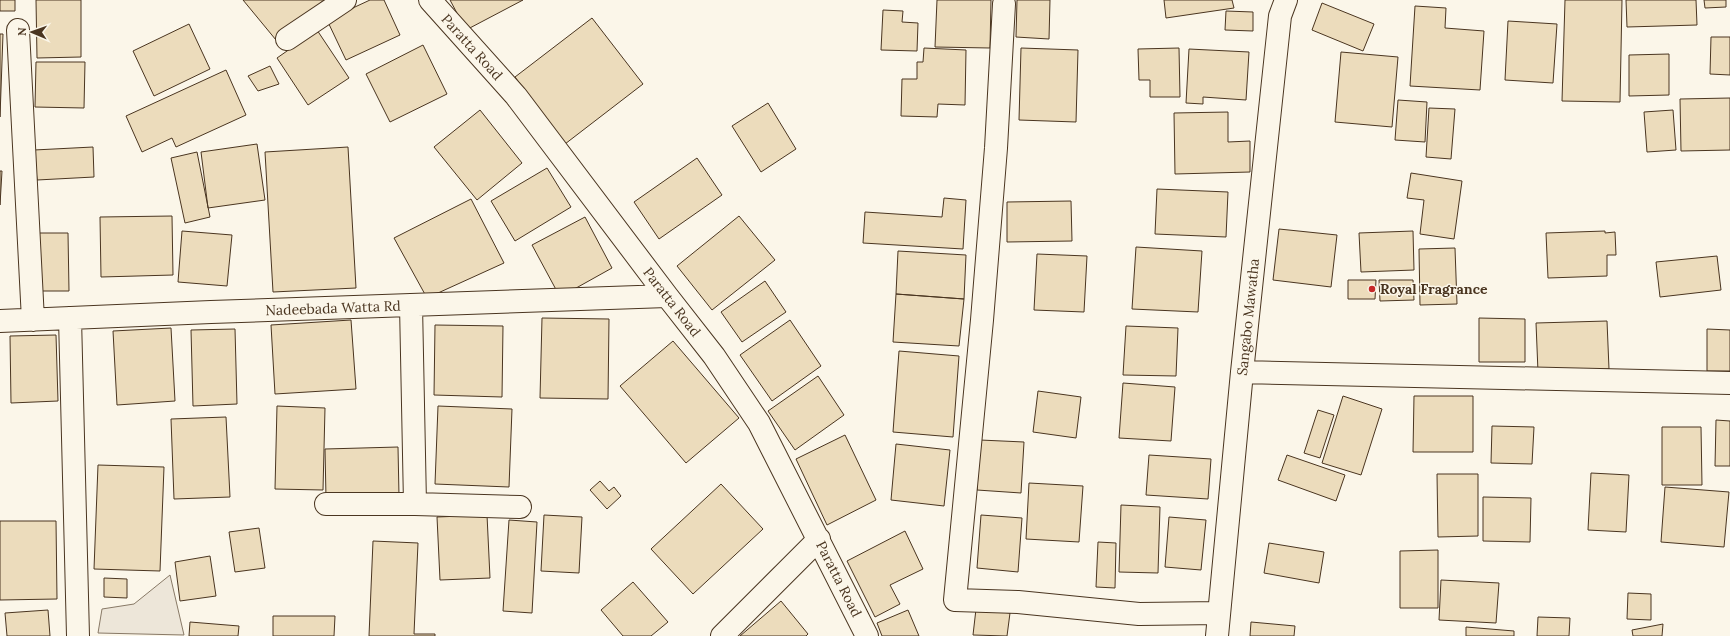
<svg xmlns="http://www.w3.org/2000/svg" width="1730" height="636" viewBox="0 0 1730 636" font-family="Lora,serif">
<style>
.green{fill:#ede6d9;stroke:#887966}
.building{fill:#ecdcbc;stroke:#4a3520}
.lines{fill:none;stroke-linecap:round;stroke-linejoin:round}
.street-casing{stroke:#4a3520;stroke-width:24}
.street{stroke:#fbf6e9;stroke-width:22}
.poi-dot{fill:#c62828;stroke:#fbf6e9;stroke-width:1.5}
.labels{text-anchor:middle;stroke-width:3;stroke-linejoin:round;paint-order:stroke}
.street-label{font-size:14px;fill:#4a3520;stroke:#fbf6e9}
.poi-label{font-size:14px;font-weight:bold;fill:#4a3520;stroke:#fbf6e9;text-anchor:start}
</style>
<rect width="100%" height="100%" fill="#fbf6e9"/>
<path class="green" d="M 170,575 L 184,635 L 98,633 L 102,609 L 134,604 Z"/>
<path class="building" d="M 0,0 L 15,0 L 15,11 L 0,11 Z
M 36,0 L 81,0 L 81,57 L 37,58 Z
M 243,0 L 324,0 L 276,40 Z
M 370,0 L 384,0 L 400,35 L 346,60 L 327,20 Z
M 450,0 L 523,0 L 466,30 Z
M 937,0 L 991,0 L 990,48 L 935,47 Z
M 1017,0 L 1050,0 L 1049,39 L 1016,37 Z
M 1164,0 L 1232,0 L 1234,8 L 1166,18 Z
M 1565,0 L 1622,0 L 1620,102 L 1562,101 Z
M 1626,0 L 1696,0 L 1697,25 L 1627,27 Z
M 1704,0 L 1726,0 L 1726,7 L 1705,8 Z
M 1322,3 L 1374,24 L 1363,51 L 1312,30 Z
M 1415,6 L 1446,8 L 1445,28 L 1484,31 L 1480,90 L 1410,86 Z
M 883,10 L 903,11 L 902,22 L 918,23 L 917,51 L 881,50 Z
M 1226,11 L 1253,12 L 1253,31 L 1225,30 Z
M 592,18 L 643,84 L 565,144 L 515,77 Z
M 1508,21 L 1557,24 L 1553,83 L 1505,80 Z
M 189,24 L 210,69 L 154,96 L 133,51 Z
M 317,30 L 349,78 L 308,105 L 277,58 Z
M 0,34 L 3,34 L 0,117 Z
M 1711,37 L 1730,37 L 1730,75 L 1710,74 Z
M 423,45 L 447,94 L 390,122 L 366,74 Z
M 924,48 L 966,50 L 965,105 L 938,104 L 937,117 L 901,116 L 902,79 L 917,79 L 917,62 L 923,62 Z
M 1021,48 L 1078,50 L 1076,122 L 1019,120 Z
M 1179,48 L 1180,97 L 1150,97 L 1150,80 L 1139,80 L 1138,49 Z
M 1189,49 L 1249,52 L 1246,100 L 1203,97 L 1203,104 L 1186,103 Z
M 1341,52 L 1398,57 L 1392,127 L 1335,122 Z
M 1669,54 L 1669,95 L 1629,96 L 1629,55 Z
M 36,62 L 85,62 L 84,108 L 35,107 Z
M 270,66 L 279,84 L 258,91 L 248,76 Z
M 226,70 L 246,115 L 176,147 L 172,138 L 142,152 L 126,116 Z
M 1730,98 L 1730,150 L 1681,151 L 1680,99 Z
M 1398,100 L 1427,102 L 1425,142 L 1395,140 Z
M 768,103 L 796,149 L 761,172 L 732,126 Z
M 1429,108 L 1455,109 L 1451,159 L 1426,157 Z
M 480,110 L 522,163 L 477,200 L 434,147 Z
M 1673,110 L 1676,150 L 1647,152 L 1644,112 Z
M 1228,112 L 1228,142 L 1250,141 L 1250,172 L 1175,174 L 1174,113 Z
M 257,144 L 265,200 L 208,208 L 201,152 Z
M 93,147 L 94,177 L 37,180 L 34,150 Z
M 348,147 L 356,288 L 273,292 L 265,152 Z
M 197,152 L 210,217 L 185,223 L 171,158 Z
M 697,158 L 722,195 L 659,239 L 634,202 Z
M 547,168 L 571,207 L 515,241 L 491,201 Z
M 0,171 L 2,171 L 0,205 Z
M 1411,173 L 1462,181 L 1454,239 L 1420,234 L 1424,200 L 1407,198 Z
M 1157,189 L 1228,192 L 1226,237 L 1155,234 Z
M 944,198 L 966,200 L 963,249 L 863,243 L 865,212 L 942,217 Z
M 471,199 L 504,263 L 427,298 L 394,238 Z
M 1071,201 L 1072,241 L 1007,242 L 1007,202 Z
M 172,216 L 173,275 L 101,277 L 100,217 Z
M 739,216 L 775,260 L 712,310 L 677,266 Z
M 585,217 L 612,268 L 560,297 L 532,245 Z
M 1279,229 L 1337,235 L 1331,287 L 1273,280 Z
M 182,231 L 232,235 L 227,286 L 178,282 Z
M 1413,231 L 1414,270 L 1361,272 L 1359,233 Z
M 1605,231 L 1605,233 L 1615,232 L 1616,255 L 1607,255 L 1607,276 L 1548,278 L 1546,233 Z
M 35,233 L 68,233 L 69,291 L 36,291 Z
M 1136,247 L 1202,251 L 1198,312 L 1132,309 Z
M 1455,248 L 1457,304 L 1420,305 L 1419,249 Z
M 898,251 L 966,255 L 964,299 L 896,294 Z
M 1037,254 L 1087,256 L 1084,312 L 1034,310 Z
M 1717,256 L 1721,290 L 1660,297 L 1656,262 Z
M 1348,280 L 1376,280 L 1375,299 L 1348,299 Z
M 1379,280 L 1413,280 L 1414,300 L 1380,301 Z
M 765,281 L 786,312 L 742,342 L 721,312 Z
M 896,294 L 964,299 L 959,346 L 893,342 Z
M 542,318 L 609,319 L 608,399 L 540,398 Z
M 1479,318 L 1525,319 L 1525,362 L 1479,362 Z
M 351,320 L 356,389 L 275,394 L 271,325 Z
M 790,320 L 821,366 L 772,401 L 740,355 Z
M 1607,321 L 1609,369 L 1538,372 L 1536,323 Z
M 435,325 L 503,326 L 502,397 L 434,395 Z
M 1126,326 L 1178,328 L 1176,376 L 1123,375 Z
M 171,328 L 175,401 L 117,405 L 113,331 Z
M 235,329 L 237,404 L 193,406 L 191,330 Z
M 1707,329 L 1730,330 L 1730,371 L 1707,371 Z
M 56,335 L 58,401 L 11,403 L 10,336 Z
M 673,341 L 739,418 L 686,463 L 620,386 Z
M 899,351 L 959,356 L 953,437 L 893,432 Z
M 818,376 L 844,415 L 795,450 L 768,411 Z
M 1123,383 L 1175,387 L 1171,441 L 1119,438 Z
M 1038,391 L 1081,397 L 1076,438 L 1033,432 Z
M 1343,396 L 1382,409 L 1361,475 L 1322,463 Z
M 1414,396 L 1473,396 L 1473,452 L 1413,452 Z
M 277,406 L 325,408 L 323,490 L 275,489 Z
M 438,406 L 512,409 L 509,487 L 435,484 Z
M 1318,410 L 1334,415 L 1320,458 L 1304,453 Z
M 226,417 L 230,497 L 174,499 L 171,419 Z
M 1716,420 L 1730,421 L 1730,466 L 1715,466 Z
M 1492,426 L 1534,427 L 1532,464 L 1491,463 Z
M 1662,427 L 1701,427 L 1702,485 L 1662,485 Z
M 845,435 L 876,500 L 827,525 L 796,459 Z
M 980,440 L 1024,442 L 1021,493 L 977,490 Z
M 896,444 L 950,450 L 944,506 L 891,500 Z
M 398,447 L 399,496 L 326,498 L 325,449 Z
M 1149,455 L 1211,459 L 1208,499 L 1146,495 Z
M 1287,455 L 1345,475 L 1336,501 L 1278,480 Z
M 98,465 L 164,467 L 160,571 L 94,569 Z
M 1591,473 L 1629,475 L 1626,532 L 1588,530 Z
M 1437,474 L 1478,474 L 1478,536 L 1438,537 Z
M 600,481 L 609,491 L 614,487 L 621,496 L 607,509 L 590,490 Z
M 1029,483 L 1083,486 L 1079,542 L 1026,539 Z
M 721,484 L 763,529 L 693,594 L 651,549 Z
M 1665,487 L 1729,492 L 1724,547 L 1661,542 Z
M 1483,497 L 1531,498 L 1530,542 L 1483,541 Z
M 1121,505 L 1160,507 L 1158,573 L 1119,572 Z
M 487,515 L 490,578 L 440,580 L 437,517 Z
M 544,515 L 582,517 L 579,573 L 541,571 Z
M 981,515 L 1022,518 L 1018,572 L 977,568 Z
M 1169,517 L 1206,520 L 1201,570 L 1165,567 Z
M 509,520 L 537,522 L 532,613 L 503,611 Z
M 0,521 L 56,521 L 57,599 L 0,600 Z
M 259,528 L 265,568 L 235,572 L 229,532 Z
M 905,531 L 923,569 L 890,585 L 900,604 L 875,617 L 847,561 Z
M 373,541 L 418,543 L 414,634 L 435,634 L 435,636 L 369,636 Z
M 1098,542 L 1116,543 L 1115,588 L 1096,587 Z
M 1269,543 L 1324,552 L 1319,583 L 1264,573 Z
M 1438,550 L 1438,608 L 1400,608 L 1400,551 Z
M 210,556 L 216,596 L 180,601 L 175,562 Z
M 104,578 L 127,579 L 127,598 L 104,597 Z
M 1441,580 L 1499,583 L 1496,623 L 1439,620 Z
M 633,582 L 668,622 L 651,636 L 623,636 L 601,610 Z
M 1628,593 L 1651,594 L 1651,620 L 1627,619 Z
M 781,601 L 808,634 L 806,636 L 740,636 Z
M 976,609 L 1010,613 L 1007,636 L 973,635 Z
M 48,610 L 50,636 L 7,636 L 5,613 Z
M 908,610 L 919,636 L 882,636 L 877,623 Z
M 273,616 L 335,616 L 334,636 L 273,636 Z
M 1538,617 L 1570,618 L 1569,636 L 1537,636 Z
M 190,622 L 239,626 L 238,636 L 189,636 Z
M 1251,622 L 1295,626 L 1294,636 L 1250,636 Z
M 1663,624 L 1662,636 L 1633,636 L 1632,630 Z
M 1466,627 L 1514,631 L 1514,636 L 1466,636 Z"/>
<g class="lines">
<defs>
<path id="street" d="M 430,0 L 516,96 L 667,296 L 714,356 L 759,423 L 867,636
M 1004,4 L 996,148 L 982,320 L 955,600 L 1018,602 L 1139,614 L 1219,613
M 18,30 L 33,320
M 287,39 L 345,0
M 70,318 L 78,636
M 0,321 L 211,312 L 667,296
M 1242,372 L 1730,383
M 326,504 L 415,504 L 411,305
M 415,504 L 520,507
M 722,636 L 819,539
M 1217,636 L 1242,372 L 1280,16 L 1286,0"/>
</defs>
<use href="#street" class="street-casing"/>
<use href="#street" class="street"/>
</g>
<circle class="poi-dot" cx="1372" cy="289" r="4"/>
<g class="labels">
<g class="street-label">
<text transform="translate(472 47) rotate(48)" y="5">Paratta Road</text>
<text transform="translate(672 302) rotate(52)" y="5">Paratta Road</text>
<text transform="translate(333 308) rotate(-2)" y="5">Nadeebada Watta Rd</text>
<text transform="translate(1248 317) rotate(-84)" y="5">Sangabo Mawatha</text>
<text transform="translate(839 579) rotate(63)" y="5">Paratta Road</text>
</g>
<g class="poi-label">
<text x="1380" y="294">Royal Fragrance</text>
</g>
</g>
<g transform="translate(32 32) rotate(272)" stroke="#fbf6e9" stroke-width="3" paint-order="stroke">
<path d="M0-3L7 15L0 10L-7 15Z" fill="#4a3520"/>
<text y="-6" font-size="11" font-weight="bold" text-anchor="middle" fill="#4a3520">N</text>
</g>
</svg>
